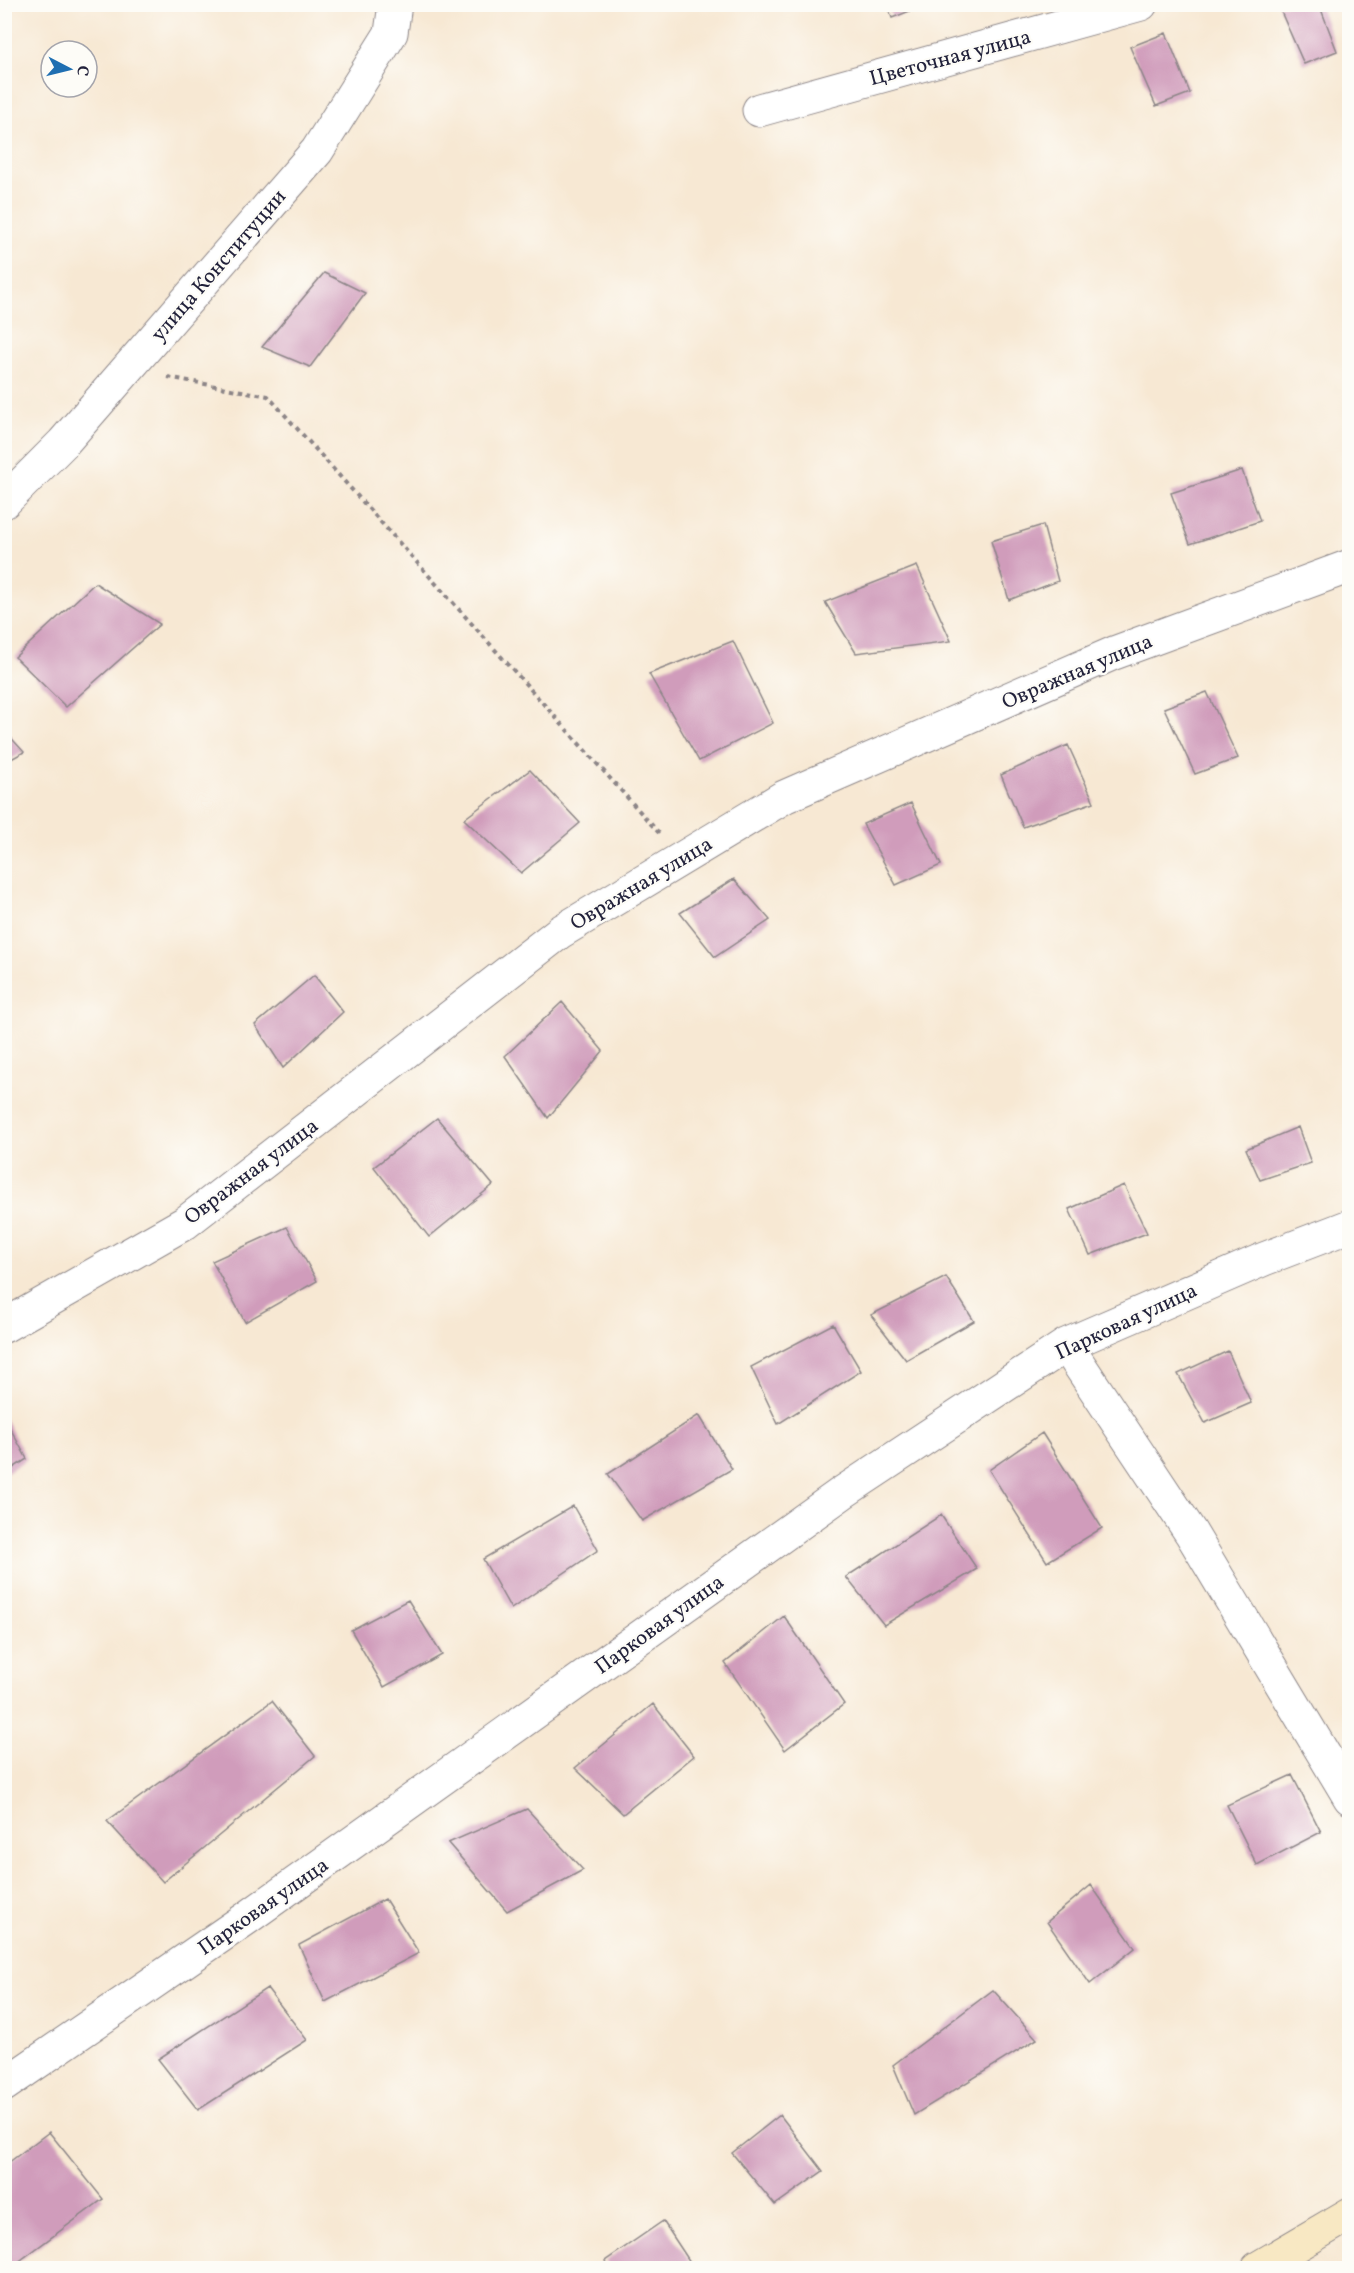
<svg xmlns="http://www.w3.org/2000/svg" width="1354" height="2273" viewBox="0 0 1354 2273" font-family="Vollkorn,serif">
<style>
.building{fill:#d09cbb}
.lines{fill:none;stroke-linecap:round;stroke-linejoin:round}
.minor-casing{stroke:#8c8587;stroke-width:35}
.secondary-casing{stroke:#8c8587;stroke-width:35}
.path{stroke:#8c8587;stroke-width:4;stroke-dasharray:4.5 4.5;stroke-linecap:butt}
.minor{stroke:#fff;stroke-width:33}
.secondary{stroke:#f8e8c3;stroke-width:33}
.labels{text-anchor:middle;stroke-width:4.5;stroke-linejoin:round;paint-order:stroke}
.street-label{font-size:21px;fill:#22223b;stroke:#fdfcf7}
</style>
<rect width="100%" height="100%" fill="#fdfcf7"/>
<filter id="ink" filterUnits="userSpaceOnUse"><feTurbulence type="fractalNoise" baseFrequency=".0167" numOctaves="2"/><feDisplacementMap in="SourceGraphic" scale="12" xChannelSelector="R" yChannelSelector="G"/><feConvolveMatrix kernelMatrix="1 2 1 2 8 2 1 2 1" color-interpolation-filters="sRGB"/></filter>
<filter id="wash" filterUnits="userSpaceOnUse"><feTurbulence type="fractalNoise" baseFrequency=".008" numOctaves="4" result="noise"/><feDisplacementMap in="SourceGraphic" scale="24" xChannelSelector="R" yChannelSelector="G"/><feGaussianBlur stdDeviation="1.35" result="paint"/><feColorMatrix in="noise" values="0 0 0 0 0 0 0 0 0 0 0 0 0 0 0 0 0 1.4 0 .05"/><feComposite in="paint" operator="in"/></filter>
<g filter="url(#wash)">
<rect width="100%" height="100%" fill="#f7e8d3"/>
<g id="blocks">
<path class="building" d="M 887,4 L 925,4 L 925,5 L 892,18 Z
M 1319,4 L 1337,51 L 1304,64 L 1278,5 Z
M 1166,33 L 1190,93 L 1156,106 L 1130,47 Z
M 324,273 L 365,293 L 310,367 L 262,347 Z
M 1242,470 L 1260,521 L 1190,544 L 1171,493 Z
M 1043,525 L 1058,581 L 1009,600 L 991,541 Z
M 917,566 L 951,641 L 856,653 L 825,602 Z
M 95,583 L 160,624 L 66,707 L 15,657 Z
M 733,641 L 773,723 L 699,761 L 649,674 Z
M 1207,692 L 1238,758 L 1195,774 L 1164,708 Z
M 4,730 L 24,752 L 4,763 Z
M 1068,745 L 1094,802 L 1023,827 L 1001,775 Z
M 530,770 L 580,823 L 521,873 L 464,819 Z
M 911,803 L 941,865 L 896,885 L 863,824 Z
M 734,879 L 770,920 L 715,957 L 680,913 Z
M 314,975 L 343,1012 L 283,1068 L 255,1025 Z
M 562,1002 L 603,1051 L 548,1118 L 505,1056 Z
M 437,1118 L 493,1185 L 429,1237 L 374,1167 Z
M 1298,1127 L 1311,1163 L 1260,1180 L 1246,1149 Z
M 1124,1185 L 1147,1233 L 1090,1255 L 1069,1209 Z
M 287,1227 L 317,1281 L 245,1322 L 212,1261 Z
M 946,1277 L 974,1321 L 906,1360 L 871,1315 Z
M 833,1324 L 861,1371 L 778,1424 L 751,1367 Z
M 1228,1351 L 1251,1403 L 1205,1423 L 1178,1374 Z
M 699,1415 L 732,1469 L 642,1521 L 608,1474 Z
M 4,1417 L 27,1459 L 4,1474 Z
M 1042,1433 L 1102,1528 L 1047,1562 L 989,1470 Z
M 573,1506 L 598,1550 L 511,1609 L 483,1559 Z
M 941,1515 L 977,1569 L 884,1625 L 846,1577 Z
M 408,1600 L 442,1655 L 384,1687 L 351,1630 Z
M 784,1616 L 844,1704 L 785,1750 L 725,1663 Z
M 272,1701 L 315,1756 L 163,1882 L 107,1821 Z
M 653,1704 L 694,1756 L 623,1814 L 575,1768 Z
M 1292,1775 L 1321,1832 L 1257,1865 L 1227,1805 Z
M 527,1809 L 583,1870 L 507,1911 L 448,1843 Z
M 1091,1885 L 1135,1948 L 1090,1984 L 1047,1922 Z
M 385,1899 L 419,1953 L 325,2002 L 299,1945 Z
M 267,1988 L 307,2040 L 198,2110 L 158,2059 Z
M 993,1990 L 1037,2039 L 914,2115 L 893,2065 Z
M 780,2115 L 823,2171 L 775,2205 L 732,2153 Z
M 49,2132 L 103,2199 L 10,2268 L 4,2268 L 4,2166 Z
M 663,2221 L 694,2268 L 610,2268 L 605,2261 Z"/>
</g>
</g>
<g filter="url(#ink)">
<use href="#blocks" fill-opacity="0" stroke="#8c8587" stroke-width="1.5"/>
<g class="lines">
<defs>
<path id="minor" d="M 759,110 L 1141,4
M 4,502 L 63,443 L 317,151 L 391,33 L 395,4
M 4,1326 L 185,1223 L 560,932 L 784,797 L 1114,653 L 1350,566
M 1066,1345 L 1191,1533 L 1350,1798
M 4,2085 L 247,1918 L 842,1493 L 1066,1345 L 1264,1259 L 1350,1226"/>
<path id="secondary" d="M 1258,2268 L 1350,2214"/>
</defs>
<use href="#minor" class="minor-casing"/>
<use href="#secondary" class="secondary-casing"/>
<path class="path" d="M 168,377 L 268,396 L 659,833"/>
<use href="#minor" class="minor"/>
<use href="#secondary" class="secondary"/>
</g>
</g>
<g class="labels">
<g class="street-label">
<text transform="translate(950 57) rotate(-15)" y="7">Цветочная улица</text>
<text transform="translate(218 265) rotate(-49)" y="7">улица Конституции</text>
<text transform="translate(1077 671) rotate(-23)" y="7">Овражная улица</text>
<text transform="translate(641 883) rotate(-31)" y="7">Овражная улица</text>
<text transform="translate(251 1171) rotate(-37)" y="7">Овражная улица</text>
<text transform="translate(1126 1321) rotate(-25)" y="7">Парковая улица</text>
<text transform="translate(659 1624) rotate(-36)" y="7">Парковая улица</text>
<text transform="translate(263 1906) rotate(-35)" y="7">Парковая улица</text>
</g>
</g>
<rect width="1354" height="2273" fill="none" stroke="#fdfcf7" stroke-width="24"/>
<g transform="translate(69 69) rotate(97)"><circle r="28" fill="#fdfcf7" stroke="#a5a5ac" stroke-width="1.5"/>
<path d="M0-4.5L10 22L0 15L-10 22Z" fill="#1f6fb2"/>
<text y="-9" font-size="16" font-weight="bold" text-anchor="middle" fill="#22223b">С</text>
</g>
</svg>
